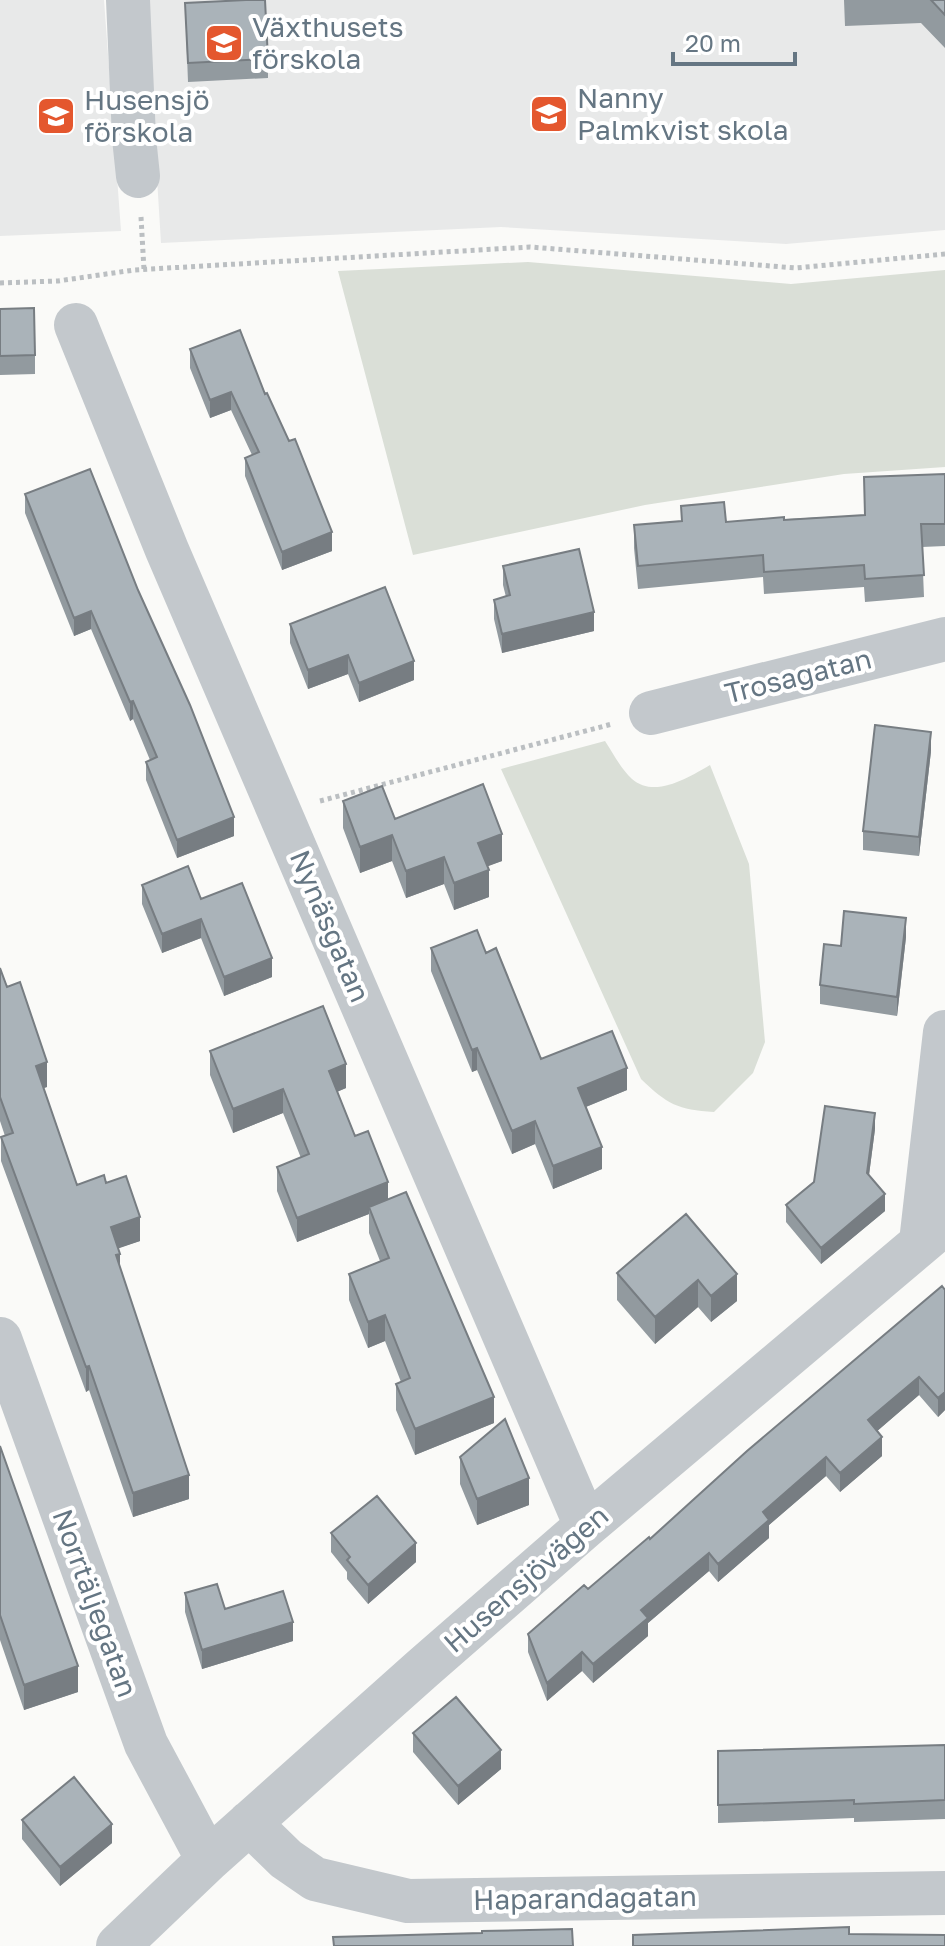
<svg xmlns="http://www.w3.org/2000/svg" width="945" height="1946" viewBox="0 0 945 1946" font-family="'Golos Text',sans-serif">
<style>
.built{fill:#e8e9e9}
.green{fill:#dadfd7}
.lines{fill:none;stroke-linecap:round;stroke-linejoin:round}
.path{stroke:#bbbfc2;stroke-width:5;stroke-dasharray:4 4;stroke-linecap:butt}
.minor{stroke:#c3c8cc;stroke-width:44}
.wall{fill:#929a9f}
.shaded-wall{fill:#777d82}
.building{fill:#aab3b9;stroke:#777d82;stroke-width:2}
.labels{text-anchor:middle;stroke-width:8;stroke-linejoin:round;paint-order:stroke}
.poi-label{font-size:28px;fill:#657683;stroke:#fff;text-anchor:start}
.street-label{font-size:28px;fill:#657683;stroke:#fff}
</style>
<rect width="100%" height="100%" fill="#fafaf8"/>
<path class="built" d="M 0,0 L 104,0 L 121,231 L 0,236 Z
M 146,0 L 945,0 L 945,230 L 786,244 L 501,227 L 161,243 Z"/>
<path class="green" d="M 528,262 L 791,284 L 945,270 L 945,467 L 844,474 L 645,505 L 413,555 L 338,271 Z
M 605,741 C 613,753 621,769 632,779 C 655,799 689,777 710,765 L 749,864 L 765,1042 L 753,1073 L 714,1112 C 678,1110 667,1104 641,1079 L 501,769 Z"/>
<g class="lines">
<path class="path" d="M 141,217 L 144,270
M 0,283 L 58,281 L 134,270 L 530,247 L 796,268 L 945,254
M 320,801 L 612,724"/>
<path class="minor" d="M 128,0 L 134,138 L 138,176
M 76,325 L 167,550 L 586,1526
M 651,713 L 945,639
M 921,1242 L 945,1032
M 0,1339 L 146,1744 L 208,1860
M 249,1823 L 286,1859 L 315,1879 L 408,1901 L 945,1893
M 118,1946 L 208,1860 L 422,1669 L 586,1526 L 945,1223"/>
</g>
<path class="wall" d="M 844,0 L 945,0 L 945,48 L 921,23 L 845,26 Z
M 185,3 L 268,59 L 268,78 L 188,82 Z
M 0,309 L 35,355 L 35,374 L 0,375 Z
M 190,349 L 265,394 L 332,551 L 282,570 L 245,476 L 245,458 L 252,455 L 231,410 L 210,418 L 190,368 Z
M 945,474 L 945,546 L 922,547 L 924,597 L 865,602 L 864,587 L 764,594 L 763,577 L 638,589 L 634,548 L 634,525 L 681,521 L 681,506 L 726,522 L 864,515 L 864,477 Z
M 25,494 L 138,590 L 234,836 L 177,858 L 146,780 L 146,762 L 150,760 L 133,719 L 130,721 L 91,629 L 74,636 L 25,513 Z
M 503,566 L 594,631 L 502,653 L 494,619 L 494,600 L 506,597 L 503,585 Z
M 290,624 L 414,680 L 359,702 L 348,674 L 308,689 L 290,643 Z
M 931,751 L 919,856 L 863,850 L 863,831 Z
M 343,801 L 395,819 L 502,861 L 487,866 L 489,897 L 454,910 L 444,884 L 406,898 L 392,861 L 360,873 L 343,828 Z
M 142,885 L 201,899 L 272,977 L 224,996 L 201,938 L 162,953 L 142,904 Z
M 906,937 L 897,1016 L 820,1004 L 820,985 L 841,946 Z
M 431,948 L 486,953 L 541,1059 L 627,1090 L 586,1107 L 602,1169 L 553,1189 L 535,1144 L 512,1154 L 477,1070 L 472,1072 L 431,971 Z
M 0,968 L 47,1087 L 44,1088 L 77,1185 L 106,1183 L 140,1241 L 118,1248 L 120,1270 L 189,1499 L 133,1517 L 89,1390 L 86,1392 L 1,1161 L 1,1137 L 5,1136 L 0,1121 Z
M 210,1051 L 346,1088 L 337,1092 L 355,1136 L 388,1199 L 494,1423 L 415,1455 L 396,1410 L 396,1384 L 401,1382 L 385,1341 L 368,1348 L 349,1300 L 349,1274 L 380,1261 L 369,1233 L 369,1214 L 297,1242 L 277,1191 L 277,1167 L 301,1158 L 283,1113 L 233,1133 L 210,1075 Z
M 875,1129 L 869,1175 L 885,1211 L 821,1264 L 786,1222 L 786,1205 Z
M 686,1214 L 737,1301 L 711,1322 L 698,1307 L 655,1344 L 617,1300 L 617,1273 Z
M 945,1290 L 945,1410 L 938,1417 L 919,1395 L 877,1431 L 882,1456 L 840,1492 L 826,1476 L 769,1525 L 769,1538 L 718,1582 L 709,1571 L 648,1623 L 648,1636 L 593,1683 L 582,1671 L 547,1701 L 528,1652 L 528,1634 L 588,1589 L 650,1539 Z
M 0,1446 L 78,1692 L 24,1710 L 0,1640 Z
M 460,1457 L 529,1505 L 477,1525 L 460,1484 Z
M 331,1533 L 416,1562 L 368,1604 L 347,1579 L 347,1572 L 331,1552 Z
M 185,1593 L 225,1609 L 293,1641 L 202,1669 L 185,1612 Z
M 413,1733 L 501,1769 L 458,1805 L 413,1752 Z
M 945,1745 L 945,1819 L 854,1822 L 854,1818 L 718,1823 L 718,1751 Z
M 22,1820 L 112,1843 L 60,1886 L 22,1839 Z"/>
<path class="shaded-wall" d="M 231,392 L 231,410 L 210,418 L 210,400 Z
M 332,532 L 332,551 L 282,570 L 282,552 Z
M 91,611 L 91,629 L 74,636 L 74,618 Z
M 594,612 L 594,631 L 502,653 L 502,634 Z
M 348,655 L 348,674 L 308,689 L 308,670 Z
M 414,661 L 414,680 L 359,702 L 359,683 Z
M 133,701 L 133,719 L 130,721 L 130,702 Z
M 931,732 L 931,751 L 919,856 L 919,837 Z
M 234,817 L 234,836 L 177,858 L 177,840 Z
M 502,834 L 502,861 L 478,870 L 478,843 Z
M 392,835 L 392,861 L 360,873 L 360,847 Z
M 444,857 L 444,884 L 406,898 L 406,871 Z
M 489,870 L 489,897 L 454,910 L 454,883 Z
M 906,918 L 906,937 L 897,1016 L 897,997 Z
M 201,919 L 201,938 L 162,953 L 162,934 Z
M 272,958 L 272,977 L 224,996 L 224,977 Z
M 477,1048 L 477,1070 L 472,1072 L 472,1050 Z
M 47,1062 L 47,1087 L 36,1090 L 36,1066 Z
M 346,1064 L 346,1088 L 329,1095 L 329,1071 Z
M 627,1068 L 627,1090 L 578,1110 L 578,1088 Z
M 283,1089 L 283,1113 L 233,1133 L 233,1109 Z
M 875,1113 L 875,1129 L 867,1190 L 867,1173 Z
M 535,1121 L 535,1144 L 512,1154 L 512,1131 Z
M 602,1147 L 602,1169 L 553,1189 L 553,1166 Z
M 388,1182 L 388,1206 L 369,1207 L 369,1214 L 297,1242 L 297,1218 Z
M 885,1194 L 885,1211 L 821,1264 L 821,1248 Z
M 140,1217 L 140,1241 L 111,1251 L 111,1227 Z
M 120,1254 L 120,1278 L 116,1255 Z
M 737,1274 L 737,1301 L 711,1322 L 711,1296 Z
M 698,1280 L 698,1307 L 655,1344 L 655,1317 Z
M 385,1315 L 385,1341 L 368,1348 L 368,1322 Z
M 89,1366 L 89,1390 L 86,1392 L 86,1367 Z
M 919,1377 L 919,1395 L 868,1439 L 868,1420 Z
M 945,1392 L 945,1410 L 938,1417 L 938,1398 Z
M 494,1397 L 494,1423 L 415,1455 L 415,1429 Z
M 882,1437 L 882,1456 L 840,1492 L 840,1473 Z
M 826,1457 L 826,1476 L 769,1525 L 769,1538 L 718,1582 L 718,1564 L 763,1512 Z
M 189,1475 L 189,1499 L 133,1517 L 133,1493 Z
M 529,1478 L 529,1505 L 477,1525 L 477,1499 Z
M 416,1543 L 416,1562 L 368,1604 L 368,1585 Z
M 709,1553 L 709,1571 L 648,1623 L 648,1636 L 593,1683 L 593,1664 L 641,1610 Z
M 293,1622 L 293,1641 L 202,1669 L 202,1650 Z
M 582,1652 L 582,1671 L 547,1701 L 547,1683 Z
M 78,1666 L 78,1692 L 24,1710 L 24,1685 Z
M 501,1750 L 501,1769 L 458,1805 L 458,1786 Z
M 112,1824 L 112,1843 L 60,1886 L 60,1867 Z"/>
<path class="building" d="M 246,0 L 265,0 L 268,59 L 188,63 L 185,3 Z
M 931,0 L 945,0 L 945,15 Z
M 34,308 L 35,355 L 0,356 L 0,309 Z
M 240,330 L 265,394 L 267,393 L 289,441 L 295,439 L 332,532 L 282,552 L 245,458 L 259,452 L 231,392 L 210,400 L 190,349 Z
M 90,469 L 138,590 L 190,705 L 234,817 L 177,840 L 146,762 L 157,757 L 133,701 L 130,702 L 91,611 L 74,618 L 25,494 Z
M 945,474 L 945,524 L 921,524 L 924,575 L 865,579 L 864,565 L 764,572 L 763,555 L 638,566 L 634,525 L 682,521 L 681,506 L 724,502 L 726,522 L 784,517 L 784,520 L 865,515 L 864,477 Z
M 579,549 L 594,612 L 502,634 L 494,600 L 510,595 L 503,566 Z
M 385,587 L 414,661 L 359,683 L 348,655 L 308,670 L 290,624 Z
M 875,725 L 931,732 L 919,837 L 863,831 Z
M 483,784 L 502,834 L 478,843 L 489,870 L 454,883 L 444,857 L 406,871 L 392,835 L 360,847 L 343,801 L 382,786 L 395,819 Z
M 188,866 L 201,899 L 242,883 L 272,958 L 224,977 L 201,919 L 162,934 L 142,885 Z
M 844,911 L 906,918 L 897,997 L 820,985 L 824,944 L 841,946 Z
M 477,930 L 486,953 L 496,948 L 541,1059 L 612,1031 L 627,1068 L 578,1088 L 602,1147 L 553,1166 L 535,1121 L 512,1131 L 477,1048 L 472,1050 L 431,948 Z
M 0,968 L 7,987 L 20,982 L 47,1062 L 36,1066 L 77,1185 L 104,1175 L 106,1183 L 126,1176 L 140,1217 L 111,1227 L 120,1254 L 116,1255 L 189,1475 L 133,1493 L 89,1366 L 86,1367 L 1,1137 L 13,1133 L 0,1097 Z
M 323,1006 L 346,1064 L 329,1071 L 355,1136 L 368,1131 L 388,1182 L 297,1218 L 277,1167 L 309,1154 L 283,1089 L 233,1109 L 210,1051 Z
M 825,1106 L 875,1113 L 867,1173 L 885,1194 L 821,1248 L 786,1205 L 814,1182 Z
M 406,1192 L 494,1397 L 415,1429 L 396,1384 L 410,1378 L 385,1315 L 368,1322 L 349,1274 L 389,1258 L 369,1207 Z
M 686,1214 L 737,1274 L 711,1296 L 698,1280 L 655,1317 L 617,1273 Z
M 942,1286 L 945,1290 L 945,1392 L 938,1398 L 919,1377 L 868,1420 L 882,1437 L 840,1473 L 826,1457 L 763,1512 L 769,1520 L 718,1564 L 709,1553 L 641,1610 L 648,1618 L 593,1664 L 582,1652 L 547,1683 L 528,1634 L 584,1585 L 588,1589 L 649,1537 L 650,1539 L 747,1451 Z
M 505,1419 L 529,1478 L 477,1499 L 460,1457 Z
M 0,1446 L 78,1666 L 24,1685 L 0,1615 Z
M 377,1496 L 416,1543 L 368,1585 L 347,1560 L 350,1557 L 331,1533 Z
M 217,1584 L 225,1609 L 283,1591 L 293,1622 L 202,1650 L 185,1593 Z
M 456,1697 L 501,1750 L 458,1786 L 413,1733 Z
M 945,1745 L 945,1800 L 854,1804 L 854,1800 L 718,1805 L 718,1751 Z
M 74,1777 L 112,1824 L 60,1867 L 22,1820 Z
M 849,1927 L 849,1934 L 945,1935 L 945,1946 L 633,1946 L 633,1935 Z
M 572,1929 L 573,1946 L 334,1946 L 333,1937 L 482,1933 L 482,1931 Z"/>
<defs>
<symbol id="school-square" viewBox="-11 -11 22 22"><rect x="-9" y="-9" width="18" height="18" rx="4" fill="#e4572e" stroke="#fff"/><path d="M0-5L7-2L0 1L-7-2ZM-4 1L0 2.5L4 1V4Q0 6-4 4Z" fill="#fff"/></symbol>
</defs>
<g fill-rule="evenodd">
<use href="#school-square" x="202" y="21" width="44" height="44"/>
<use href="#school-square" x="527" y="92" width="44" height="44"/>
<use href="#school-square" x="34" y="94" width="44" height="44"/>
</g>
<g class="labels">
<g class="poi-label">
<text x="252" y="37">Växthusets<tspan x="252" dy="32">förskola</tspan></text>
<text x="577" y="108">Nanny<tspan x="577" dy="32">Palmkvist skola</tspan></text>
<text x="84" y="110">Husensjö<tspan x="84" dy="32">förskola</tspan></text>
</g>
<g class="street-label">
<text transform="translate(798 676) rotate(-14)" y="10">Trosagatan</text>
<text transform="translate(330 926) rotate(67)" y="10">Nynäsgatan</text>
<text transform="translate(526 1579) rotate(-41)" y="10">Husensjövägen</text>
<text transform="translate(95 1603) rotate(70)" y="10">Norrtäljegatan</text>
<text transform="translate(585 1898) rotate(-1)" y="10">Haparandagatan</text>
</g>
</g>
<path d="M673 52v12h122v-12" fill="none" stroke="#657683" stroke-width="4"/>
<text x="685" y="52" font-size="24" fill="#657683" stroke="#ffffff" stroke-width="6" paint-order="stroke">20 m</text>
</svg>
